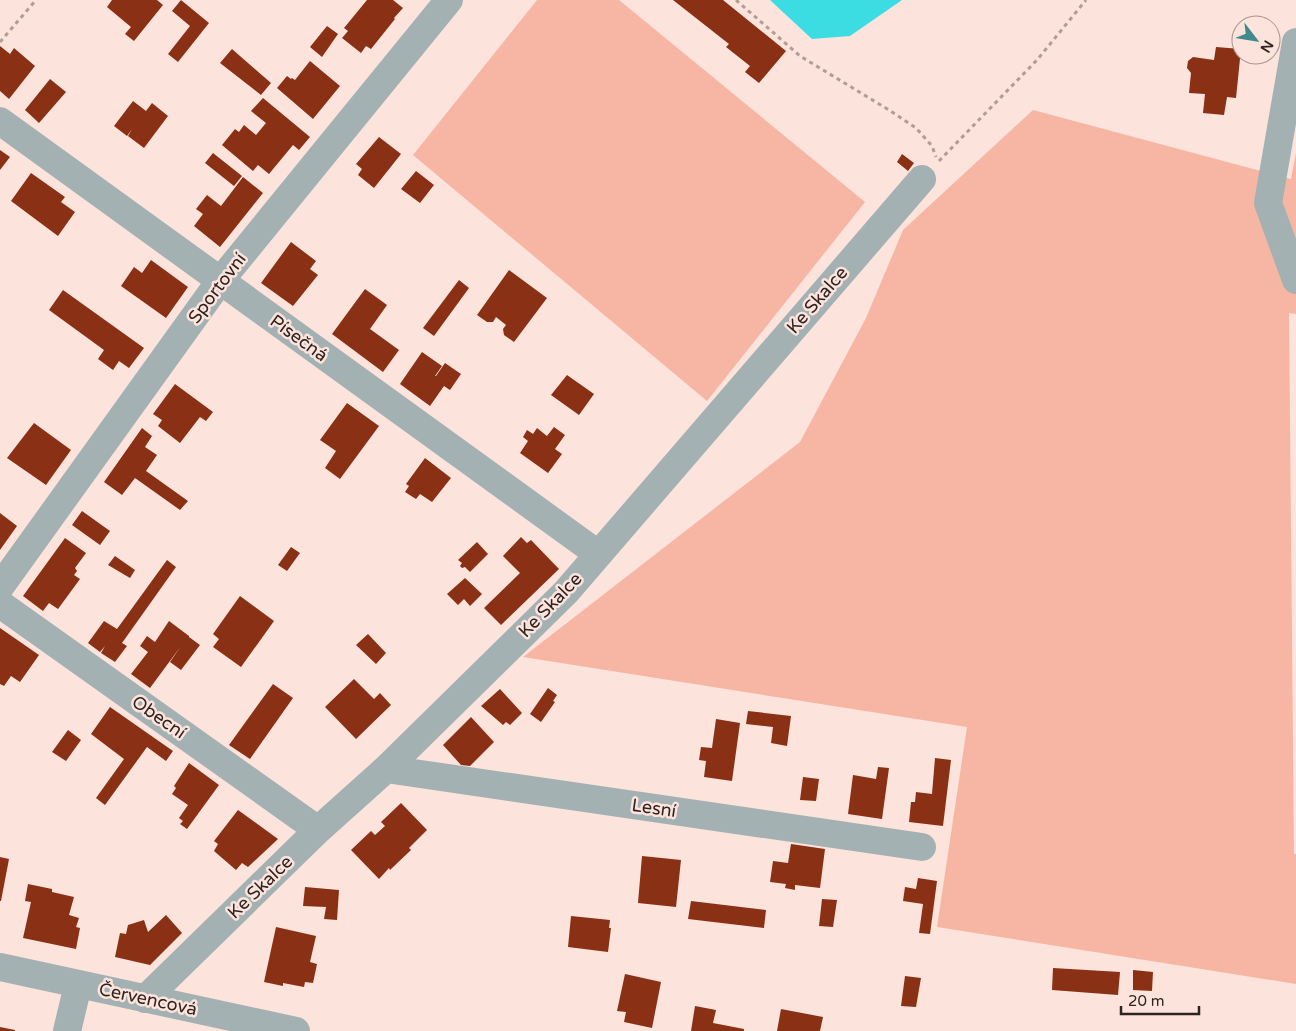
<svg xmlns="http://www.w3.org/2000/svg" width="1296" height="1031" viewBox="0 0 1296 1031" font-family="'Varela Round',sans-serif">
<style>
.green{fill:#f6b6a3}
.water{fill:#3bdde3}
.building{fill:#893015}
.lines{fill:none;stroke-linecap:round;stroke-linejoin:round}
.path{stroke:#b19d97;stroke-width:3;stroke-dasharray:4 4;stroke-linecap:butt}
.street{stroke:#a3b1b2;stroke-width:28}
.labels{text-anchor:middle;stroke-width:5;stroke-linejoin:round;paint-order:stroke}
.street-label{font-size:18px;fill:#2f2320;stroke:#fce3dc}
</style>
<rect width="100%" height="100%" fill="#fce3dc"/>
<path class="green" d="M 537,0 L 619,0 L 865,202 L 707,401 L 413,155 Z
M 1033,110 L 1291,179 L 1296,153 L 1296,314 L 1289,313 L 1294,854 L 1296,854 L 1296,984 L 937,927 L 967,727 L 523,657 L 800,442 L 866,318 L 903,230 Z"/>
<path class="water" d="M 770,0 L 902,0 L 850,36 L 812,39 Z"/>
<path class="building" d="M 112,0 L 157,0 L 163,5 L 134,41 L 125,34 L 131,27 L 107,7 Z
M 181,0 L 209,23 L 178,62 L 168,54 L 190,26 L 172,11 Z
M 367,0 L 393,0 L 403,8 L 394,18 L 395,19 L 371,49 L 366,46 L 361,53 L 342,38 L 348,31 L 344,28 Z
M 673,0 L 723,0 L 786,51 L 759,83 L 745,72 L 750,66 L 726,47 L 729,44 Z
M 327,26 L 338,34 L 322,57 L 310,47 Z
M 0,46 L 10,54 L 14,48 L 35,66 L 9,99 L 0,91 Z
M 1216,47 L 1241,49 L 1236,98 L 1227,97 L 1224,115 L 1203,113 L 1205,94 L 1189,93 L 1191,73 L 1187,68 L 1188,61 L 1193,57 L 1214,60 Z
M 232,49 L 271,83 L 261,95 L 220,63 Z
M 310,61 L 340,86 L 313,119 L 277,88 L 287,76 L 291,79 L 292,78 L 295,80 Z
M 50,79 L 66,92 L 39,123 L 25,110 Z
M 263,98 L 310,137 L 299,150 L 293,145 L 269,174 L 258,165 L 253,171 L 222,145 L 235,129 L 239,132 L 244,125 L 256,135 L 266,123 L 251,111 Z
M 133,101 L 146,111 L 152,103 L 168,116 L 144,148 L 128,136 L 132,129 L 127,136 L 114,126 Z
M 379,137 L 401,154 L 374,188 L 358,175 L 362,169 L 356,164 Z
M 0,150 L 10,157 L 0,170 Z
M 213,153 L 242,176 L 234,186 L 205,163 Z
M 902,154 L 914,163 L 908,171 L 897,162 Z
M 416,171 L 434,185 L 420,203 L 401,189 Z
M 31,173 L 65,197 L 61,202 L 75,212 L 58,236 L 11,201 Z
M 243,177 L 263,193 L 220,247 L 194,226 L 203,214 L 196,209 L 207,195 L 221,206 Z
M 291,242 L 316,261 L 310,269 L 318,275 L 293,306 L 261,283 Z
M 151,260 L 188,287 L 166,318 L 121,286 L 134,267 L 142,273 Z
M 509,270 L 547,298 L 514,342 L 504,335 L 503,329 L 506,325 L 496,317 L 493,322 L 487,322 L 477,315 Z
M 459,280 L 469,288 L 434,336 L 423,328 Z
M 365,289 L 387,305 L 370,329 L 399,350 L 383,372 L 332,334 Z
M 63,290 L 144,348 L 129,368 L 119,361 L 113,370 L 98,359 L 104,350 L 49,310 Z
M 422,352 L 442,366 L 435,376 L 436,376 L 445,363 L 461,374 L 450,390 L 444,386 L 430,406 L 400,384 Z
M 567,375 L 594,394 L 579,415 L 551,395 Z
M 175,384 L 213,412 L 206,421 L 200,417 L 180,443 L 158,426 L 162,420 L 153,414 Z
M 347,403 L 379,426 L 340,479 L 325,468 L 336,451 L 320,440 Z
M 34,423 L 71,450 L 46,485 L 7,458 Z
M 554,427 L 565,435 L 555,449 L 562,454 L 548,473 L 520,453 L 528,441 L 523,437 L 527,430 L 533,434 L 537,428 L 547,436 Z
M 142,428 L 152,436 L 145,447 L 157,455 L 146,471 L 188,501 L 180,510 L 135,478 L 122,495 L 104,482 Z
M 425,458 L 451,478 L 432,502 L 420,494 L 416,499 L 405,492 L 409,486 L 406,484 Z
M 82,511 L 110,531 L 100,545 L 72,525 Z
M 0,513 L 17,526 L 0,550 Z
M 521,537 L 527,543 L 531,540 L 559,569 L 501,625 L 484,608 L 520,573 L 503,556 Z
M 65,538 L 86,553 L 75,568 L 77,571 L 74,575 L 80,579 L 58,609 L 49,603 L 43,611 L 23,596 Z
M 477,542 L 488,554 L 470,572 L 465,567 L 462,568 L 460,566 L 462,563 L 458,560 Z
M 291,547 L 300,553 L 287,571 L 278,565 Z
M 115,556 L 135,570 L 130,578 L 108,565 Z
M 167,560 L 176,567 L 122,643 L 127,646 L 115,662 L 101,653 L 105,646 L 100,652 L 88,643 L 104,621 L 117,629 Z
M 465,578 L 482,594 L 470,606 L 464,599 L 458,605 L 447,594 Z
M 240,596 L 274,621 L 241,667 L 213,647 L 219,639 L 213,634 Z
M 169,621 L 189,636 L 189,637 L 200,645 L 181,670 L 170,662 L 181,646 L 150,688 L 131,674 L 148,652 L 140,646 L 147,636 L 155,642 Z
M 0,628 L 39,655 L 20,682 L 11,676 L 4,686 L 0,684 Z
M 368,634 L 386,653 L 376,664 L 356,645 Z
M 354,679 L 374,699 L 380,693 L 391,705 L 356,739 L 325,707 Z
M 273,684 L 293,698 L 250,759 L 229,745 Z
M 548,688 L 557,695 L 553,701 L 555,702 L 541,722 L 530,714 Z
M 500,689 L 522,713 L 510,725 L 506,722 L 503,725 L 481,706 Z
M 110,707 L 173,751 L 166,761 L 147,747 L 105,805 L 96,798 L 124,759 L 91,734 Z
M 748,711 L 791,716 L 787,746 L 771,743 L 773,727 L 746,724 Z
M 471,717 L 494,742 L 470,766 L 461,765 L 443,745 Z
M 716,719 L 740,723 L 732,781 L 704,777 L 706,761 L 699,760 L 701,747 L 712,748 Z
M 68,730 L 81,740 L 66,761 L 52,752 Z
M 935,758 L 951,760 L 943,826 L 909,822 L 911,802 L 915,802 L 916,792 L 932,794 Z
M 189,763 L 219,785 L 187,829 L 180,824 L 183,821 L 179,818 L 188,805 L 172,794 L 176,788 L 174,786 Z
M 878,767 L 889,768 L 882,819 L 848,814 L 853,775 L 876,779 Z
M 803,777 L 819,779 L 816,801 L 800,800 Z
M 401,803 L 427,830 L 409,848 L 411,850 L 390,870 L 389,868 L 379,879 L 351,850 L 371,831 L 375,835 L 385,826 L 381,822 Z
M 238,810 L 278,839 L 248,867 L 242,863 L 236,870 L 214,851 L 218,844 L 214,841 Z
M 791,844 L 825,849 L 820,888 L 795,885 L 795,890 L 785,888 L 786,884 L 770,882 L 773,861 L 788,863 Z
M 642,856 L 681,860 L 676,907 L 638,903 Z
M 0,857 L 9,859 L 1,901 L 0,901 Z
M 918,878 L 937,881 L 930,934 L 919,933 L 923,904 L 903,901 L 905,887 L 916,889 Z
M 28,884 L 52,889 L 52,892 L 74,897 L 69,915 L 79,918 L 76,927 L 80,928 L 76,949 L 23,938 L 31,902 L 25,901 Z
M 305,887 L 339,890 L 337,920 L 324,919 L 326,907 L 303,906 Z
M 822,899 L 837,900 L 833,927 L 819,926 Z
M 691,901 L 766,910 L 764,928 L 688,919 Z
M 166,915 L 182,933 L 150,965 L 115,957 L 120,933 L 126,934 L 128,925 L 144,920 L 148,932 Z
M 571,916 L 610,920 L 609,928 L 611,928 L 608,952 L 568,947 Z
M 276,927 L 316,936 L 310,962 L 317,964 L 313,983 L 305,982 L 304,987 L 283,983 L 283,986 L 264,982 Z
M 1053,968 L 1120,972 L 1118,995 L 1052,990 Z
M 1133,970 L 1153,972 L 1152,991 L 1133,990 Z
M 625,974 L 661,982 L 652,1028 L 624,1022 L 626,1012 L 617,1011 Z
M 905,976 L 921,978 L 916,1007 L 901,1006 Z
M 695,1006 L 716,1010 L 713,1023 L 744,1029 L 744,1031 L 691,1031 Z
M 781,1009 L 823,1017 L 820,1031 L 777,1031 Z
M 0,1027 L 15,1030 L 15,1031 L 0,1031 Z"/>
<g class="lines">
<path class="path" d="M 736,0 L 800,56 L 889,110 L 916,128 L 932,146 L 936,157
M 0,42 L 36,0
M 939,161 L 1037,60 L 1086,0"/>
<path class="street" d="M 1296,42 L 1268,203 L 1296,280
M 0,121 L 598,554
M 0,587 L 220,281 L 449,0
M 0,604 L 318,830
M 386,769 L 922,847
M 0,967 L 296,1031
M 145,999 L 318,830 L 386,769 L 566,592 L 922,179
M 67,1031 L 78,985"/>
</g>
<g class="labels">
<g class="street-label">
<text transform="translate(217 288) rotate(-53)" y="6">Sportovní</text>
<text transform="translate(817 300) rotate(-49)" y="6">Ke Skalce</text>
<text transform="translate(299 338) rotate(36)" y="6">Písečná</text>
<text transform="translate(550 605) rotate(-46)" y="6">Ke Skalce</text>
<text transform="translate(159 717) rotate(35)" y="6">Obecní</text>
<text transform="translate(654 808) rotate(8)" y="6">Lesní</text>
<text transform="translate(260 887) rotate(-44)" y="6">Ke Skalce</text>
<text transform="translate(148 999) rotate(12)" y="6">Červencová</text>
</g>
</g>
<g transform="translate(1256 40) rotate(121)"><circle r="24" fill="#fce3dc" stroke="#aa9691"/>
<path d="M0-4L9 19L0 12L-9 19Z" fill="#418a8c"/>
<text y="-8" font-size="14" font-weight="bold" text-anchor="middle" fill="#2f2320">N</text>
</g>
<path d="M1121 1006v8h78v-8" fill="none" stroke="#2f2320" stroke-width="2.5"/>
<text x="1128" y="1006" font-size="15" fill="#2f2320" stroke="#fce3dc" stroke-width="4" paint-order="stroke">20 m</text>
</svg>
